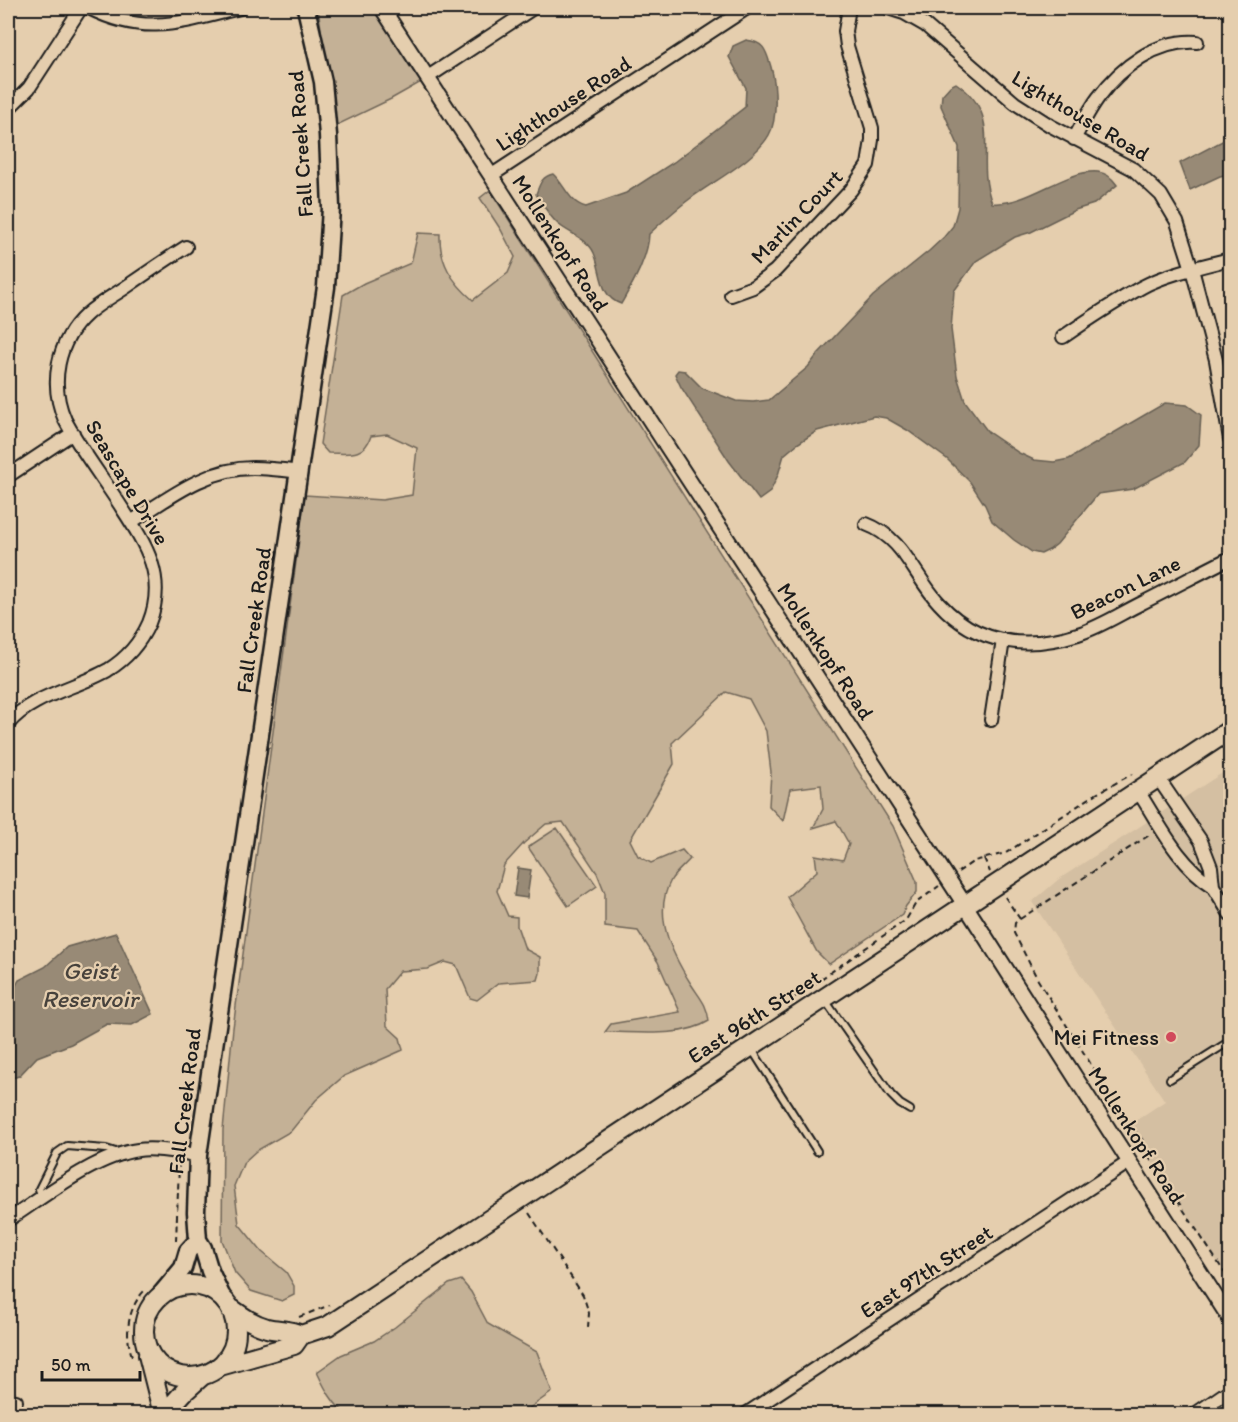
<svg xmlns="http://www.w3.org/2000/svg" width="1238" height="1422" viewBox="0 0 1238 1422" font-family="Itim,sans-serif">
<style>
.built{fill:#d4bfa2}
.green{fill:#c4b196;stroke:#706659;stroke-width:1.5}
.water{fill:#988a76;stroke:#665e52;stroke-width:1.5}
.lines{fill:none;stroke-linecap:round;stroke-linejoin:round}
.service-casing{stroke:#1c1c1c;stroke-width:10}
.minor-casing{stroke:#1c1c1c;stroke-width:16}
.tertiary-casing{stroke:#1c1c1c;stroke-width:18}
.secondary-casing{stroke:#1c1c1c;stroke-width:21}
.primary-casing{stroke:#1c1c1c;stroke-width:22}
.path{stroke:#1c1c1c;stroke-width:2;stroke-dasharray:6 4.5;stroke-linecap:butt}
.service{stroke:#e5ceae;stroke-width:6}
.minor{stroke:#e5ceae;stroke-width:12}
.tertiary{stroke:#e5ceae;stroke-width:14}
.secondary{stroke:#e5ceae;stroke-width:16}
.primary{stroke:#e5ceae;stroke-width:18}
.poi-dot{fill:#d1495b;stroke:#e5ceae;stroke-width:2}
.labels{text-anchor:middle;stroke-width:4.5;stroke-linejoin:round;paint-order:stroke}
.street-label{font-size:22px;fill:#1c1c1c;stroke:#e5ceae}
.poi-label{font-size:22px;fill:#1c1c1c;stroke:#e5ceae;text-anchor:end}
.water-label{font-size:24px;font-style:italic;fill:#47423c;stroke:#e5ceae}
</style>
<rect width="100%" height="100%" fill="#e5ceae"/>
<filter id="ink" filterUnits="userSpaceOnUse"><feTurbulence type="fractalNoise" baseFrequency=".0167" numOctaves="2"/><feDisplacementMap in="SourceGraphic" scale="12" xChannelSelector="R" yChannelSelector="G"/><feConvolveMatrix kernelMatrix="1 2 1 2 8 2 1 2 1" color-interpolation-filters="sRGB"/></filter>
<g filter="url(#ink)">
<path class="built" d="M 1230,768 L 1230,1281 L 1149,1157 L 1142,1139 L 1129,1125 L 1165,1101 L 1032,902 L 1059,879 Z"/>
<path class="green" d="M 318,8 L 375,8 L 423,81 L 391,99 L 335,126 Z
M 490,190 L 893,826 L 917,882 L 917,892 L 906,906 L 902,915 L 829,964 L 817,952 L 787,897 L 817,871 L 815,855 L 843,860 L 849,844 L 836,821 L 813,828 L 823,809 L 821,785 L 790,789 L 783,821 L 769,806 L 771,772 L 766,731 L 749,699 L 726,692 L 672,743 L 674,764 L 630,840 L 638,856 L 651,863 L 682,850 L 690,859 C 684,866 675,873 671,880 C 652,915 672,954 691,984 C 700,998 707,1004 709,1021 C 682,1038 637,1032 605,1032 L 611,1024 L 680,1012 L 658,962 L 638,931 L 605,927 L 605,893 L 597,873 L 563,822 L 546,824 L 524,843 L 504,865 L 497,891 L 508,916 L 517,917 L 517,926 L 525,949 L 540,957 L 540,973 L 538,980 L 499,983 L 477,1000 L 470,998 L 456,965 L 445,962 L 428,969 L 400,971 L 385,989 L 387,1026 L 400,1038 L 403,1050 L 344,1076 L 316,1100 L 291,1131 L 256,1151 L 244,1162 L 234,1186 L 239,1224 L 262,1252 L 286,1272 L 294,1286 L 294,1295 L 282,1301 L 251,1291 L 235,1273 L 222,1240 L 223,1130 L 233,1028 L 305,495 L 382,500 L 412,495 L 417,448 L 387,434 L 371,436 C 364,458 347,453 328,453 L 320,444 L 343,295 L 364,283 L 411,263 L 418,233 L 440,234 C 439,262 452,282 473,300 L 508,273 L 515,257 L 501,230 L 480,198 Z
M 557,828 L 597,886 L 568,906 L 528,847 Z
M 461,1280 L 471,1292 L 488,1324 L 537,1352 L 552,1392 L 521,1414 L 347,1414 C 333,1405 324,1387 317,1372 L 341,1355 L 374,1341 L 395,1327 L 449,1284 Z"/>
<path class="water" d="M 746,40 C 765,42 766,51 771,67 C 776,84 778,119 769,135 C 755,160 714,181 691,198 C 676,209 663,221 649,234 C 648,258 633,283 621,304 C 599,297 602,271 594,253 C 588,239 570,234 558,224 C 549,216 543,205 536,194 C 540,184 541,177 553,174 C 565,185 569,203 586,207 L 626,193 L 674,162 L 745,107 L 746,88 L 729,57 L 733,46 Z
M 956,83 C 1006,117 973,156 992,203 C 1028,206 1065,169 1098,172 C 1106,173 1113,179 1117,185 L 1094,204 L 1075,210 L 1031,232 L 1015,237 L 976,261 L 954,291 L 951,329 L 957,376 L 965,401 L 988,432 L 1019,453 L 1034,460 L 1054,462 L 1069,459 L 1165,403 L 1187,405 L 1201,415 L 1199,445 L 1185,462 L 1133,489 L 1098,494 L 1057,544 L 1049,550 L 1041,554 L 1032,552 L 1014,540 L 992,521 L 985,505 L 970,482 L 947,459 L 907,430 L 886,418 L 874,416 L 817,431 L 797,444 L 784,455 L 778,475 L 770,492 L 759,500 L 729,461 L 681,387 L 675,374 L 678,370 L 685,371 L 702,388 L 736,401 L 753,402 L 769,400 L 808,367 L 818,354 L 873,296 L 929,251 L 944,237 L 953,226 L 958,208 L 959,147 L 941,106 L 942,95 L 950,86 Z
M 1230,137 L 1230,174 L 1220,176 L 1190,190 L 1180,163 Z
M 518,868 L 531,870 L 527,898 L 514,896 Z
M 116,933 L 153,1014 L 132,1025 L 107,1024 L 71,1044 L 37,1057 L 19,1076 L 8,1079 L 8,1000 L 19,980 L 45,967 L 67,947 Z"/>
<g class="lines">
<defs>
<path id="service" d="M 825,1000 L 891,1095 L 900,1104 L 910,1110
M 751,1048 L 817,1151
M 1170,1079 L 1230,1041
M 42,1198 L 39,1189 L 57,1153 L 67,1146 L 106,1149 L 119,1153"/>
<path id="minor" d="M 89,8 C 146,37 182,22 240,8
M 888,8 L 904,13 L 925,25 L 1015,103 L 1051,126 L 1133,169 L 1161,195 L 1177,222 L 1192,269 L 1216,360 L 1230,439
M 428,77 L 533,8
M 8,109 L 29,88 L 81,8
M 1074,139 C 1082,125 1089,110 1098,98 C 1121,67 1157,39 1197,42
M 492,175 L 747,8
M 731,295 L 753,287 L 775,271 L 851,190 L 868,165 L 872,140 L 872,128 L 847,46 L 845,31 L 849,8
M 1063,337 C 1089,319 1115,302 1142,287 C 1166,274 1203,266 1230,259
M 8,476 L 73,433
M 131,522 C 169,498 206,468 253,468 C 269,468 284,470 300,472
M 866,524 C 904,538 914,576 939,603 C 977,645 1027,650 1078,634 C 1100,627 1120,614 1140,604 C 1170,589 1200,573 1230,558
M 991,720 L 1003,640
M 8,724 C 30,696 77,688 108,670 C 126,659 140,643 149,623 C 168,576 144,542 120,505 C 102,477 80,449 65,420 C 49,384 57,341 87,314 C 99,303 115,295 129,285 C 148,272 167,259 186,247
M 1158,778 L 1201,841 L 1211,867 L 1213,886 L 1230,914
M 1138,791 C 1160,825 1178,864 1213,886
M 8,1220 C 45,1196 95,1156 138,1150 C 157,1147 178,1153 198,1155
M 8,1400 L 16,1401
M 746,1414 L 1129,1162
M 1195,1414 L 1230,1390"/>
<path id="tertiary" d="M 382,8 L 965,905 L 1230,1319"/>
<path id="secondary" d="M 221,1295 L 210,1271 L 203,1248 L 198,1240 L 196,1212 L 198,1155 L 326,287 L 331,208 L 328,135 L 323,82 L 306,8
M 157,1299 L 183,1268 L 188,1251 L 198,1240"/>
<path id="primary" d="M144 1331a46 46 0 1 1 92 0a46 46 0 1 1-92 0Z
M 232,1309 C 243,1317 253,1324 267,1328 C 279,1331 289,1329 301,1335
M 148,1355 L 163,1414
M 220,1366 L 294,1345 L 301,1335 L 328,1326 L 1230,730
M 164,1414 L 184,1392 L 203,1375"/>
</defs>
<use href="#service" class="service-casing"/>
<use href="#minor" class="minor-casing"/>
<use href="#tertiary" class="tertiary-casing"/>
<use href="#secondary" class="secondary-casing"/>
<use href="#primary" class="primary-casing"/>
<path class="path" d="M 984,858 L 990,872
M 958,872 L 974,861 L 1006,853 L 1096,794 L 1132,774
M 1005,897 L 1020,919 L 1015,923 L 1014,933 L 1038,980 L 1129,1125 L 1142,1139 L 1149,1157 L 1230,1281
M 1020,919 L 1151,834
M 795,997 L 906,920 L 916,903 L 939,886
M 529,1213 L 583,1295 L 589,1313 L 588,1328
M 176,1241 L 179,1166
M 299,1317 L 330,1305
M 132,1356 C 124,1334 128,1307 145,1290
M 144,1414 L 144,1405"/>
<use href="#service" class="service"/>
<use href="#minor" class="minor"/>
<use href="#tertiary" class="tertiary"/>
<use href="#secondary" class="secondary"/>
<use href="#primary" class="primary"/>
</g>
</g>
<circle class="poi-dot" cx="1171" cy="1037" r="6"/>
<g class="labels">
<g class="street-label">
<text transform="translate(563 103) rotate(-33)" y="8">Lighthouse Road</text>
<text transform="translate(1081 115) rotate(31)" y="8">Lighthouse Road</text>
<text transform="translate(300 144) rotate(-94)" y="8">Fall Creek Road</text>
<text transform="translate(796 216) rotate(-46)" y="8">Marlin Court</text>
<text transform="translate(561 243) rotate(57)" y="8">Mollenkopf Road</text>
<text transform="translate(128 482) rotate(59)" y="8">Seascape Drive</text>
<text transform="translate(1125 587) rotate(-26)" y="8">Beacon Lane</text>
<text transform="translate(253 620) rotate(-82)" y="8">Fall Creek Road</text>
<text transform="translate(826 651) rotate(57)" y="8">Mollenkopf Road</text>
<text transform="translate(754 1016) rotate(-33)" y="8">East 96th Street</text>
<text transform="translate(184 1101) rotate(-83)" y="8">Fall Creek Road</text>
<text transform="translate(1137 1135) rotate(57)" y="8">Mollenkopf Road</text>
<text transform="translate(926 1271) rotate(-33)" y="8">East 97th Street</text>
</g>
<g class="poi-label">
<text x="1159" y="1045">Mei Fitness</text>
</g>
<g class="water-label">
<text x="90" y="979">Geist<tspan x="90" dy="28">Reservoir</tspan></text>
</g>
</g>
<rect width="1238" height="1422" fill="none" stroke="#e5ceae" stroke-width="30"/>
<rect x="15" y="15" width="1208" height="1392" fill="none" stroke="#1c1c1c" stroke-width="2" filter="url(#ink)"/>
<path d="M42 1371v9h98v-9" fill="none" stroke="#1c1c1c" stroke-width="3"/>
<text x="51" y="1371" font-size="18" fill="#1c1c1c" stroke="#e5ceae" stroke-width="4.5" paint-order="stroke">50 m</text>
</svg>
